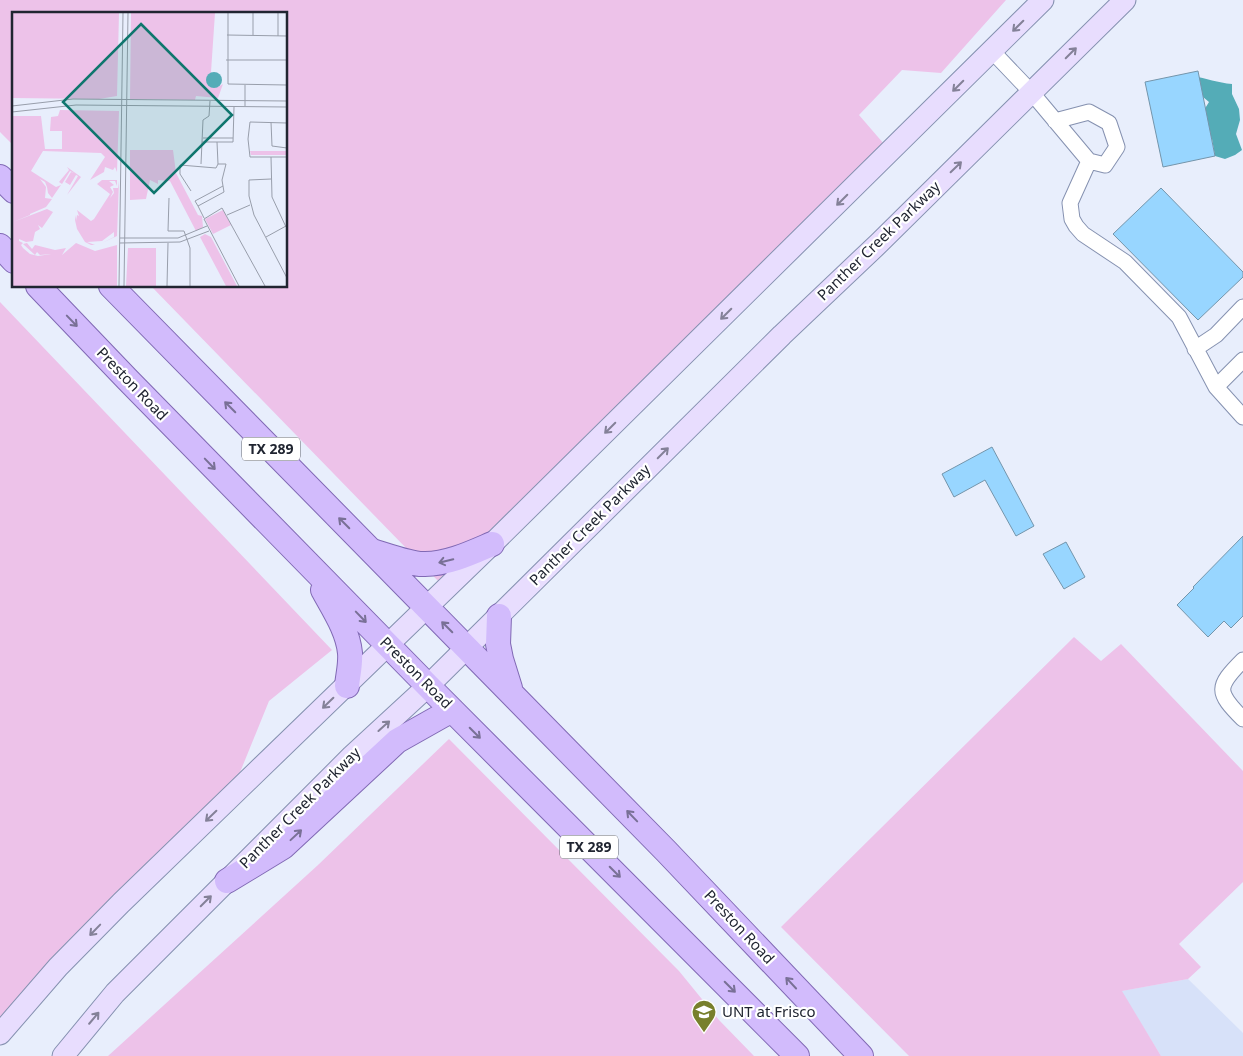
<svg xmlns="http://www.w3.org/2000/svg" width="1243" height="1056" viewBox="0 0 1243 1056" font-family="'Noto Sans',sans-serif">
<style>
.built{fill:#d7e1f9}
.green{fill:#edc2e9}
.water{fill:#54acb7}
.building{fill:#98d6ff;stroke:#7495ab}
.lines{fill:none;stroke-linecap:round;stroke-linejoin:round}
.minor-casing{stroke:#8591b0;stroke-width:17}
.secondary-casing{stroke:#8591b0;stroke-width:23}
.primary-casing{stroke:#8069b4;stroke-width:26}
.minor{stroke:#fff;stroke-width:15}
.secondary{stroke:#e8ddfe;stroke-width:21}
.primary{stroke:#d2bbfc;stroke-width:24}
.oneway{stroke:#848198}
.oneway2{stroke:#797096}
.labels{text-anchor:middle;stroke-width:4.5;stroke-linejoin:round;paint-order:stroke}
.shield{fill:#fff;stroke:#63666f;stroke-width:1}
.shield-label{font-size:14px;font-weight:bold;fill:#202531}
.street-label{font-size:15px;fill:#202531;stroke:#fff}
.poi-label{font-size:15px;fill:#202531;stroke:#fff;text-anchor:start}
.inset-road{fill:none;stroke:#989eab;stroke-width:1}
.view{fill:#0f766e;fill-opacity:0.15;stroke:#0f766e;stroke-width:2.5}
.inset-edge{fill:none;stroke:#202531;stroke-width:2.5}
</style>
<rect width="100%" height="100%" fill="#e8eefc"/>
<path class="built" d="M 1188,979 L 1243,1033 L 1243,1056 L 1161,1056 L 1121,991 Z"/>
<path class="green" d="M 0,0 L 1006,0 L 941,73 L 902,70 L 859,115 L 884,144 L 442,585 L 151,286 L 286,286 L 286,14 L 14,14 L 14,146 L 0,132 Z
M 0,302 L 332,650 L 269,701 L 232,792 L 0,1020 Z
M 1074,637 L 1101,661 L 1121,644 L 1243,771 L 1243,882 L 1179,944 L 1201,967 L 1188,979 L 1122,991 L 1161,1056 L 909,1056 L 781,927 Z
M 449,739 L 679,971 L 719,1020 L 754,1056 L 108,1056 L 318,865 Z"/>
<path class="water" d="M 1193,76 C 1206,78 1218,83 1232,84 L 1232,94 L 1239,109 L 1240,120 L 1236,134 L 1242,150 L 1235,155 L 1225,159 L 1215,156 L 1212,139 L 1202,129 L 1201,115 L 1209,102 L 1203,97 Z"/>
<path class="building" d="M 1198,71 L 1215,156 L 1163,167 L 1145,82 Z
M 1161,188 L 1243,272 L 1243,277 L 1198,320 L 1113,234 Z
M 992,447 L 1034,526 L 1016,536 L 985,480 L 954,497 L 942,474 Z
M 1243,536 L 1243,616 L 1231,628 L 1224,621 L 1208,637 L 1177,605 L 1194,588 L 1193,587 Z
M 1066,542 L 1085,577 L 1064,589 L 1043,554 Z"/>
<g class="lines">
<defs>
<path id="minor" d="M 992,51 L 1032,93 L 1089,161 L 1070,203 L 1072,219 L 1076,226 L 1083,234 L 1125,262 L 1179,317 L 1216,387 L 1243,417
M 1055,121 L 1089,112 L 1109,123 L 1117,147 L 1105,165 L 1089,161
M 1195,349 L 1216,335 L 1243,307
M 1216,387 L 1243,360
M 1243,660 C 1216,687 1216,692 1243,719"/>
<path id="secondary" d="M 0,1034 L 58,967 L 121,903 L 492,544 L 1043,0
M 63,1056 L 115,993 L 352,756 L 428,686 L 782,335 L 879,243 L 1125,0"/>
<path id="primary" d="M 0,177 L 14,191
M 0,246 L 14,261
M 38,286 L 127,379 L 428,686 L 797,1056
M 111,286 L 666,851 L 861,1056
M 372,551 C 386,555 412,565 425,564 C 448,564 471,553 492,544
M 323,590 C 334,610 348,631 350,653 C 351,664 348,675 347,686
M 499,616 L 498,644 L 501,659 L 510,688
M 227,881 L 283,847 L 397,741 L 452,710"/>
</defs>
<use href="#minor" class="minor-casing"/>
<use href="#secondary" class="secondary-casing"/>
<use href="#primary" class="primary-casing"/>
<use href="#minor" class="minor"/>
<use href="#secondary" class="secondary"/>
<use href="#primary" class="primary"/>
</g>
<defs><path id="oneway-shaft" d="M-6 0H5M1.5-3L5.5 0L1.5 3" fill="none" stroke-width="1.6" stroke-linecap="round" stroke-linejoin="round" transform="scale(1.25)"/></defs>
<g class="oneway">
<use href="#oneway-shaft" transform="translate(1018 26) rotate(135)"/>
<use href="#oneway-shaft" transform="translate(1071 53) rotate(-45)"/>
<use href="#oneway-shaft" transform="translate(958 86) rotate(135)"/>
<use href="#oneway-shaft" transform="translate(956 167) rotate(-44)"/>
<use href="#oneway-shaft" transform="translate(842 200) rotate(135)"/>
<use href="#oneway-shaft" transform="translate(726 314) rotate(135)"/>
<use href="#oneway-shaft" transform="translate(610 428) rotate(135)"/>
<use href="#oneway-shaft" transform="translate(663 453) rotate(-45)"/>
<use href="#oneway-shaft" transform="translate(328 703) rotate(136)"/>
<use href="#oneway-shaft" transform="translate(384 726) rotate(-42)"/>
<use href="#oneway-shaft" transform="translate(211 816) rotate(136)"/>
<use href="#oneway-shaft" transform="translate(206 901) rotate(-45)"/>
<use href="#oneway-shaft" transform="translate(95 930) rotate(134)"/>
<use href="#oneway-shaft" transform="translate(94 1018) rotate(-50)"/>
</g>
<g class="oneway2">
<use href="#oneway-shaft" transform="translate(72 321) rotate(46)"/>
<use href="#oneway-shaft" transform="translate(230 407) rotate(-135)"/>
<use href="#oneway-shaft" transform="translate(210 464) rotate(46)"/>
<use href="#oneway-shaft" transform="translate(344 523) rotate(-135)"/>
<use href="#oneway-shaft" transform="translate(446 561) rotate(166)"/>
<use href="#oneway-shaft" transform="translate(361 617) rotate(46)"/>
<use href="#oneway-shaft" transform="translate(447 627) rotate(-135)"/>
<use href="#oneway-shaft" transform="translate(475 733) rotate(45)"/>
<use href="#oneway-shaft" transform="translate(632 816) rotate(-134)"/>
<use href="#oneway-shaft" transform="translate(296 835) rotate(-43)"/>
<use href="#oneway-shaft" transform="translate(615 872) rotate(45)"/>
<use href="#oneway-shaft" transform="translate(791 983) rotate(-133)"/>
<use href="#oneway-shaft" transform="translate(730 987) rotate(45)"/>
</g>
<defs>
<symbol id="university-pin" viewBox="-11 -11 22 30"><path d="M0 17L-7.5 6A9.5 9.5 0 1 1 7.5 6Z" fill="#78802c" stroke="#fff"/><path d="M0-5L7-2L0 1L-7-2ZM-4 1L0 2.5L4 1V4Q0 6-4 4Z" fill="#fff"/></symbol>
</defs>
<g fill-rule="evenodd">
<use href="#university-pin" x="690" y="998" width="28" height="38"/>
</g>
<g class="labels">
<g class="shield">
<rect x="242" y="437.5" width="58" height="23" rx="4"/>
<rect x="560" y="835.5" width="58" height="23" rx="4"/>
</g>
<g class="shield-label">
<text x="271" y="454">TX 289</text>
<text x="589" y="852">TX 289</text>
</g>
<g class="street-label">
<text transform="translate(879 241) rotate(-44)" y="5">Panther Creek Parkway</text>
<text transform="translate(132 384) rotate(46)" y="5">Preston Road</text>
<text transform="translate(590 525) rotate(-45)" y="5">Panther Creek Parkway</text>
<text transform="translate(416 673) rotate(45)" y="5">Preston Road</text>
<text transform="translate(300 808) rotate(-45)" y="5">Panther Creek Parkway</text>
<text transform="translate(739 927) rotate(47)" y="5">Preston Road</text>
</g>
<g class="poi-label">
<text x="722" y="1017">UNT at Frisco</text>
</g>
</g>
<g transform="translate(12 12)">
<rect width="275" height="275" fill="#e8eefc"/>
<path d="M 0,1 L 107,1 L 105,84 L 87,87 L 0,86 ZM 119,1 L 203,1 L 199,60 L 206,75 L 211,72 L 206,86 L 184,84 L 183,88 L 118,87 ZM 48,98 L 107,99 L 105,160 L 103,155 L 101,158 L 93,155 L 92,160 L 78,168 L 93,145 L 89,141 L 31,139 L 19,159 L 44,175 L 49,173 L 40,186 L 36,181 L 35,175 L 33,170 L 28,167 L 34,175 L 33,186 L 40,187 L 34,195 L 18,202 L 18,195 L 18,203 L 1,210 L 35,197 L 41,200 L 30,216 L 26,213 L 28,217 L 23,220 L 21,229 L 14,230 L 7,227 L 7,210 L 7,229 L 11,231 L 9,233 L 11,236 L 18,242 L 26,244 L 39,242 L 28,243 L 25,240 L 23,243 L 11,232 L 15,231 L 20,237 L 23,233 L 43,238 L 54,236 L 50,243 L 64,231 L 83,239 L 105,233 L 105,274 L 0,274 L 0,104 L 29,104 L 33,137 L 50,137 L 50,119 L 38,119 L 39,105 L 46,104 ZM 118,138 L 161,138 L 164,161 L 186,203 L 190,204 L 191,215 L 184,219 L 158,169 L 146,168 L 146,172 L 138,168 L 134,187 L 118,188 ZM 238,139 L 275,139 L 275,143 L 239,143 ZM 55,155 L 69,165 L 55,183 L 66,164 L 64,163 L 58,173 L 53,170 L 59,160 L 62,161 L 58,159 L 50,172 L 47,170 L 57,158 ZM 90,168 L 105,168 L 105,174 L 103,169 L 97,169 L 102,173 L 98,175 L 101,180 L 98,186 L 102,181 L 101,176 L 106,176 L 107,169 L 105,224 L 90,231 L 102,225 L 102,220 L 90,229 L 75,230 L 83,233 L 79,233 L 73,230 L 65,217 L 63,208 L 64,203 L 64,209 L 65,203 L 67,204 L 65,198 L 79,209 L 82,207 L 98,182 L 85,172 ZM 211,198 L 219,213 L 201,222 L 193,207 ZM 193,222 L 199,225 L 225,274 L 214,274 L 188,225 ZM 116,236 L 144,236 L 144,274 L 114,274 Z" fill="#edc2e9"/>
<path d="M194 68a8 8 0 1 1 16 0a8 8 0 1 1-16 0Z" fill="#54acb7"/>
<path class="inset-road" d="M 216,1 L 216,72 L 275,73M 215,23 L 275,24M 241,23 L 241,1M 266,24 L 266,1M 214,48 L 275,48M 0,94 L 61,87 L 275,89M 233,94 L 233,73M 0,100 L 64,93 L 275,95M 259,110 L 260,134 L 275,136M 275,111 L 238,110 L 236,127 L 238,145 L 275,145M 191,126 L 221,126M 190,130 L 221,130 L 222,95M 205,130 L 206,152M 259,145 L 260,185 L 274,215M 189,152 L 191,108 L 197,104 L 198,89M 259,167 L 237,168 L 237,184 L 242,203 L 275,266M 179,179 L 168,162 L 168,153 L 204,156 L 206,152 L 214,152 L 210,168 L 212,180 L 186,194 L 192,206M 157,186 L 156,219 L 172,219 L 178,236 L 178,274M 186,194 L 183,189 L 211,174M 215,203 L 238,193M 254,225 L 274,214M 108,226 L 166,226 L 195,214M 108,231 L 168,230 L 197,219M 107,274 L 111,1M 112,274 L 116,1M 155,274 L 156,231M 227,274 L 192,207 L 210,196 L 253,274"/>
<path class="view" d="M 129,12 L 220,103 L 142,181 L 51,90 Z"/>
<rect width="275" height="275" class="inset-edge"/>
</g>
</svg>
